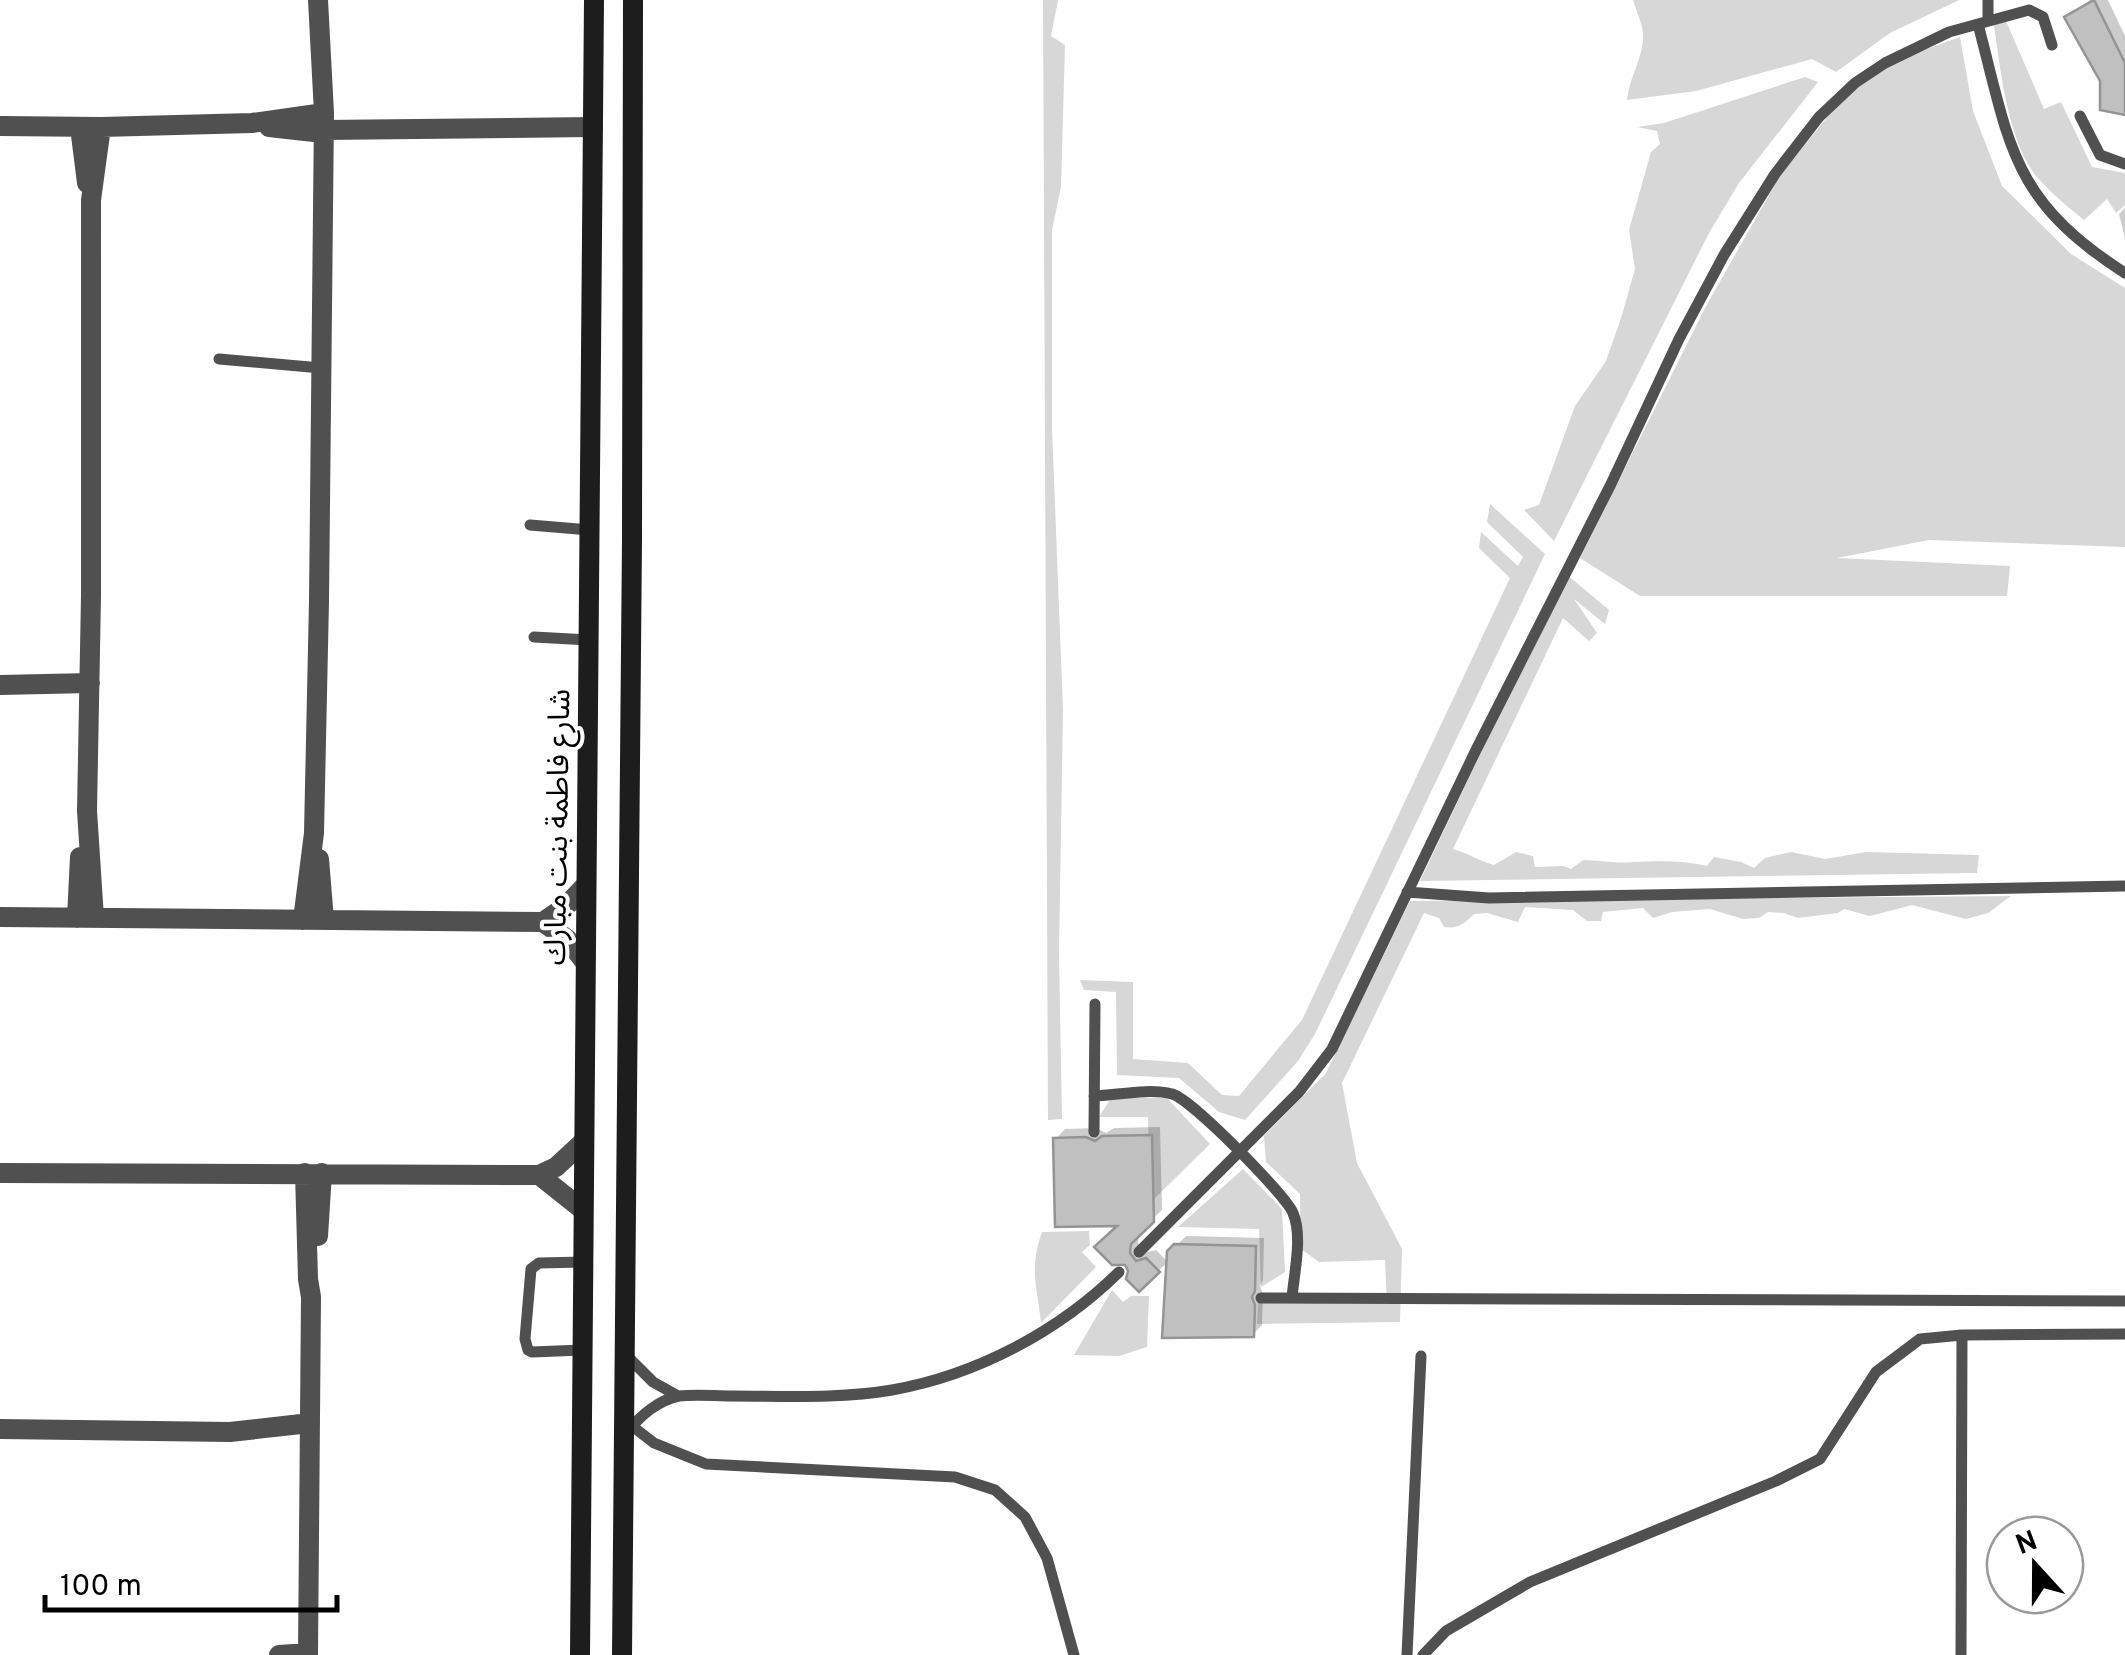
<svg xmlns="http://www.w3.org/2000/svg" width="2125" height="1655" viewBox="0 0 2125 1655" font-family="Overpass,'Noto Sans Arabic',sans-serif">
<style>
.green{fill:#d7d7d7}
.shadow{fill:#0003}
.building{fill:#c0c0c0;stroke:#949494;stroke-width:2.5}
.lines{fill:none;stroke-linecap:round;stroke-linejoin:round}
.lane{stroke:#505050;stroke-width:11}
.street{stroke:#505050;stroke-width:20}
.secondary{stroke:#1d1d1d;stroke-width:20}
.labels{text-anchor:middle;stroke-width:8;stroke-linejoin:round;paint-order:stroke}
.street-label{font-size:30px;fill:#000;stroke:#fff}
</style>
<rect width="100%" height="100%" fill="#fff"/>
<path class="green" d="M 1043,0 L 1058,0 L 1051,36 L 1065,45 L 1061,187 L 1052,230 L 1052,428 L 1063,710 L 1059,954 L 1062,1119 L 1048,1120 Z
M 1633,0 L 1959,0 L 1890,33 L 1836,72 L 1812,59 L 1696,91 L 1627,100 C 1629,77 1645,55 1643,33 C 1642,23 1636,10 1633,0 Z
M 2006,21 L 2044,109 L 2061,102 L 2092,167 L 2125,173 L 2125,205 L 2116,213 L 2107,199 L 2084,220 C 2068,207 2051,193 2037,177 C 2008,143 2000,68 1994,25 Z
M 1960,37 L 1973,111 L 2002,186 L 2071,254 L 2125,288 L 2125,547 L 1929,540 L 1837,558 L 2010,566 L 2007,596 L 1640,596 L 1580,558 L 1706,306 L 1781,174 L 1842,99 L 1897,60 Z
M 1805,77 L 1818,82 L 1739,183 L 1709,233 L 1554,541 L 1524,510 L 1539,505 L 1575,406 L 1606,361 L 1622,315 L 1635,269 L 1629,230 L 1651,152 L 1660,144 L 1657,131 L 1637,127 L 1664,123 Z
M 1490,504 L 1545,554 L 1315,1034 L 1298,1061 L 1245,1120 L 1219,1112 L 1179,1078 L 1117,1075 L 1116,992 L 1084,990 L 1080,980 L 1133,982 L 1133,1059 L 1188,1063 L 1222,1095 L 1239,1096 L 1302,1020 L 1510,578 L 1479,548 L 1481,532 L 1518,566 L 1523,557 L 1487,522 Z
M 1566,574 L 1609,610 L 1605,624 L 1574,599 L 1597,633 L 1589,641 L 1563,618 L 1453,849 C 1468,853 1479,861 1494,865 L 1516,852 L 1533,856 L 1535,867 L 1563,866 L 1571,869 L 1583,860 C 1599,860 1617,864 1633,862 C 1659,861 1681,860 1707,866 L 1714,857 L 1741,862 L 1754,868 L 1765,858 L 1791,852 L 1825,859 L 1866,852 L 1979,855 L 1977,873 L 1420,881 Z
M 2011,896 L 1988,913 L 1966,919 L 1912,905 L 1870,916 L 1844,909 L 1838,913 L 1798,918 L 1784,913 L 1768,912 L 1759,918 L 1743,919 L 1710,909 L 1672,912 L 1653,918 L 1643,908 L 1603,912 L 1601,921 L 1587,921 L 1573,910 L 1525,907 L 1518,922 L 1487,913 L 1474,914 C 1464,924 1458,929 1444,927 L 1439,918 L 1424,913 L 1342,1083 L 1357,1163 L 1402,1249 L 1400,1322 L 1257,1324 L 1258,1302 L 1387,1304 L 1385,1260 L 1319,1262 L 1301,1249 L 1300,1194 L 1266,1162 L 1264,1136 L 1326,1073 L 1410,901 Z
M 1111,1098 L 1167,1098 L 1210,1144 L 1150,1203 L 1148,1117 L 1099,1117 Z
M 1243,1169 L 1282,1209 L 1285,1272 L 1261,1287 L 1259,1229 L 1178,1227 Z
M 1089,1231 L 1090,1245 L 1082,1252 L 1096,1267 L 1041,1323 C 1037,1286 1029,1269 1042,1232 Z
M 1112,1290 L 1123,1302 L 1131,1296 L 1149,1296 L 1147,1347 L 1119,1356 L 1074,1355 Z"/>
<path class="shadow" d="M 2090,0 L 2108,0 L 2125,36 L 2125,112 L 2067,17 Z
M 2125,208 L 2125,238 L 2119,214 Z
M 1160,1127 L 1162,1210 L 1139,1232 L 1138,1243 L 1145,1253 L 1156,1250 L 1168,1262 L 1139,1288 L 1131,1271 L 1123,1223 L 1056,1139 L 1065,1129 L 1096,1128 L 1106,1133 L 1114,1128 Z
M 1186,1236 L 1264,1238 L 1263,1280 L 1260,1286 L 1263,1294 L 1262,1325 L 1253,1334 L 1170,1252 Z"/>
<path class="building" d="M 2094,0 L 2125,63 L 2125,115 L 2100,110 L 2100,81 L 2064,17 Z
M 1152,1135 L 1154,1222 L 1131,1244 L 1130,1253 L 1136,1261 L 1146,1258 L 1160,1272 L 1139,1292 L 1126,1279 L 1128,1271 L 1125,1265 L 1112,1265 L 1094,1247 L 1117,1226 L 1055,1227 L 1053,1138 L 1086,1137 L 1095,1141 L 1102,1136 Z
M 1174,1244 L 1256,1246 L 1255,1291 L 1252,1297 L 1255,1305 L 1254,1337 L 1162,1338 L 1167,1251 Z"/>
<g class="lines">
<path class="lane" d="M 1988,0 L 1988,21
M 1978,24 C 2010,146 2011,200 2125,273
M 2080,116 L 2100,155 L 2125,164
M 219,359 L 321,368
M 530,525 L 590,530
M 534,637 L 589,640
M 1407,892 L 1489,898 L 2125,886
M 1094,1096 C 1118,1095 1149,1088 1172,1094 C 1189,1097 1286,1195 1293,1213 C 1303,1236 1294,1273 1292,1298
M 1094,1132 L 1095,1004
M 1139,1252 L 1299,1092 L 1332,1049 L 1476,750 L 1611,484 L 1679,339 L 1724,255 L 1775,174 L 1819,117 L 1855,83 L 1885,63 L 1949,32 L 2029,10 L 2043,17 L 2052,45
M 1261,1298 L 2125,1301
M 582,1350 L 532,1352 L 528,1350 L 525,1339 L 531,1269 L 539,1263 L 583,1262
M 627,1356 L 653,1382 L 678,1396
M 632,1426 L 654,1443 L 706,1464 L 955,1477 L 995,1490 L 1025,1517 L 1047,1558 L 1074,1655
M 629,1430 C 641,1415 659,1400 679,1396 C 696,1394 715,1396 732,1396 C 785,1396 840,1399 892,1390 C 976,1375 1058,1332 1119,1272
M 1407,1655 L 1421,1356
M 1423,1655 L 1446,1631 L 1530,1582 L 1776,1481 L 1820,1459 L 1876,1372 L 1920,1339 L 1962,1335 L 2125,1334
M 1961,1655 L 1962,1335"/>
<path class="street" d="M 0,126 L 101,127 L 252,123 L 324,113
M 80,127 L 87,183
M 269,127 L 323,133
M 324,130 L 593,127
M 0,685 L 90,683
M 319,859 L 324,920
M 0,917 L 543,922 L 567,939 L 585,962
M 77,918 L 80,857
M 94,918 L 87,811 L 91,596 L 91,200 L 101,127
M 303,920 L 314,833 L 319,601 L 324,113 L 318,0
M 543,922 L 566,906 L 586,885
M 0,1173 L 539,1175 L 556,1167 L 583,1142
M 305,1173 L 308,1279 L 311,1297 L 308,1655
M 539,1175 L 583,1210
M 318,1236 L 322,1173
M 0,1429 L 230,1432 L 310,1423
M 279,1655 L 308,1653"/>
<path class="secondary" d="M 580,1655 L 594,0
M 622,1655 L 632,539 L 633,0"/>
</g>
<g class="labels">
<g class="street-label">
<text transform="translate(557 827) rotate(-89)" y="10">شارع فاطمة بنت مبارك</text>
</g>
</g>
<g transform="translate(2035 1565) rotate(339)"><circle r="48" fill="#ffffff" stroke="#999999" stroke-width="2.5"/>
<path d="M0-8L18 38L0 25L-18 38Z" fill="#000000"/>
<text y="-15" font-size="28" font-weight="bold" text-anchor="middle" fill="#000000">N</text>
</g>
<path d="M45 1595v15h292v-15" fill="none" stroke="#000000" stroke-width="5"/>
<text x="60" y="1595" font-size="30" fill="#000000" stroke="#ffffff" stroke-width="8" paint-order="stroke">100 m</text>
</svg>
